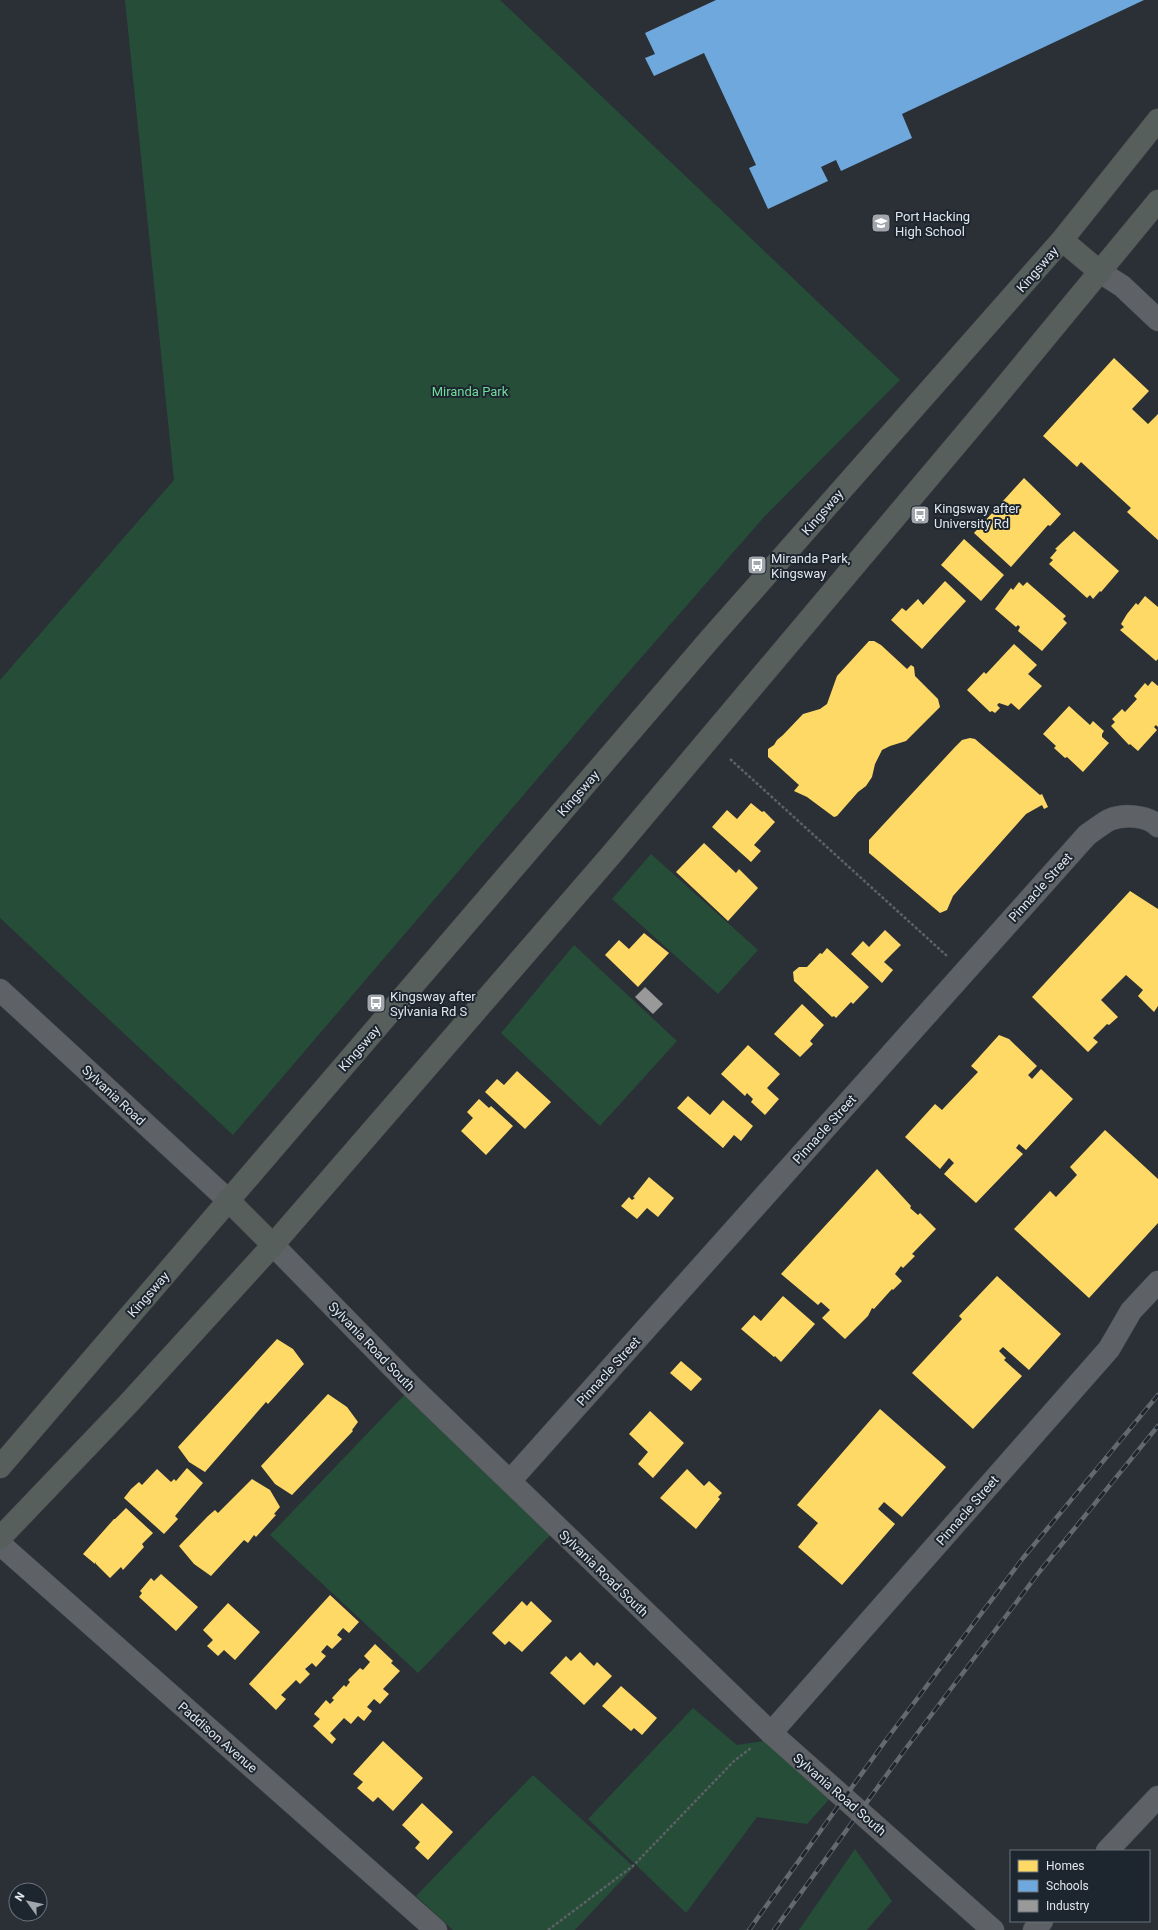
<svg xmlns="http://www.w3.org/2000/svg" width="1158" height="1930" viewBox="0 0 1158 1930" font-family="Roboto,sans-serif">
<style>
.green{fill:#264d38}
.homes{fill:#ffd966}
.schools{fill:#6fa8dc}
.industry{fill:#999}
.lines{fill:none;stroke-linecap:round;stroke-linejoin:round}
.minor-casing{stroke:#494e52;stroke-width:23}
.tertiary-casing{stroke:#494e52;stroke-width:23}
.primary-casing{stroke:#494e52;stroke-width:23}
.path{stroke:#5e6166;stroke-width:2.5;stroke-dasharray:3 2;stroke-linecap:butt}
.minor{stroke:#5e6166;stroke-width:22}
.tertiary{stroke:#5e6166;stroke-width:22}
.primary{stroke:#565f5b;stroke-width:22}
.rail-casing{stroke:#65686c;stroke-width:4.5}
.rail{stroke:#1d252f;stroke-width:3;stroke-dasharray:9;stroke-linecap:butt}
.labels{text-anchor:middle;stroke-width:4;stroke-linejoin:round;paint-order:stroke}
.poi-label{font-size:13px;fill:#e0e6ec;stroke:#1d252f;text-anchor:start}
.street-label{font-size:13px;fill:#e0e6ec;stroke:#1d252f}
.park-label{font-size:13px;fill:#71db9b;stroke:#1d252f}
</style>
<rect width="100%" height="100%" fill="#2b3036"/>
<path class="green" d="M 125,0 L 500,0 L 900,380 L 764,517 L 626,675 L 233,1135 L 0,918 L 0,680 L 174,480 Z
M 651,854 L 758,950 L 718,994 L 612,899 Z
M 574,945 L 677,1041 L 600,1126 L 501,1033 Z
M 412,1387 L 557,1528 L 418,1673 L 270,1535 Z
M 693,1708 L 737,1745 L 770,1740 L 834,1794 L 807,1824 L 757,1817 L 686,1913 L 588,1819 Z
M 533,1775 L 634,1867 L 575,1930 L 453,1930 L 416,1896 Z
M 855,1849 L 892,1901 L 867,1930 L 799,1930 Z"/>
<path class="homes" d="M 1114,358 L 1149,391 L 1132,409 L 1148,424 L 1158,414 L 1158,540 L 1127,512 L 1131,508 L 1081,462 L 1077,467 L 1043,436 Z
M 1024,478 L 1061,514 L 1050,526 L 1048,525 L 1011,567 L 974,533 Z
M 1074,531 L 1119,571 L 1101,592 L 1100,591 L 1093,599 L 1090,595 L 1087,598 L 1049,564 L 1053,560 L 1050,558 L 1057,550 L 1055,549 Z
M 964,539 L 1004,575 L 981,601 L 941,565 Z
M 945,581 L 966,601 L 922,649 L 891,620 L 902,608 L 906,611 L 918,599 L 923,605 Z
M 1019,582 L 1023,586 L 1027,582 L 1066,616 L 1063,619 L 1067,623 L 1042,651 L 1018,631 L 1020,627 L 1018,625 L 1016,627 L 995,609 L 1011,588 L 1013,590 Z
M 1145,596 L 1158,607 L 1158,659 L 1156,661 L 1120,630 L 1124,627 L 1121,624 L 1127,614 L 1136,603 L 1138,605 Z
M 869,641 L 874,641 L 881,645 L 907,669 L 911,665 L 914,667 L 915,676 L 938,699 L 940,707 L 906,741 L 890,746 L 882,750 L 875,764 L 872,777 L 866,786 L 858,792 L 837,816 L 834,817 L 807,797 L 794,791 L 799,785 L 768,757 L 768,749 L 774,745 L 777,740 L 783,735 L 803,714 L 820,709 L 827,704 L 837,676 Z
M 1014,644 L 1037,665 L 1028,674 L 1042,686 L 1019,710 L 1011,703 L 1008,706 L 999,703 L 997,705 L 1000,708 L 995,713 L 992,711 L 990,712 L 967,690 L 984,672 L 986,674 Z
M 1152,681 L 1158,686 L 1158,727 L 1156,725 L 1154,727 L 1157,730 L 1138,751 L 1130,744 L 1129,745 L 1111,726 L 1115,722 L 1112,719 L 1122,709 L 1125,712 L 1137,699 L 1134,696 L 1145,683 L 1148,686 Z
M 1069,706 L 1090,725 L 1093,721 L 1104,731 L 1102,734 L 1102,737 L 1109,743 L 1083,772 L 1067,757 L 1065,758 L 1054,748 L 1056,746 L 1043,734 Z
M 970,738 L 975,739 L 1040,795 L 1042,794 L 1048,807 L 1044,809 L 1042,805 L 1026,814 L 953,896 L 947,910 L 940,913 L 869,853 L 869,840 L 955,747 L 962,740 Z
M 751,803 L 762,812 L 764,811 L 775,822 L 754,845 L 761,851 L 751,862 L 712,827 L 727,810 L 737,819 Z
M 704,843 L 736,873 L 739,869 L 758,888 L 728,921 L 676,872 Z
M 1130,891 L 1158,909 L 1158,1006 L 1154,1012 L 1138,996 L 1143,990 L 1126,975 L 1101,1000 L 1118,1017 L 1109,1025 L 1107,1024 L 1093,1038 L 1098,1042 L 1088,1052 L 1032,997 Z
M 885,930 L 901,945 L 884,962 L 893,970 L 882,983 L 851,954 L 863,941 L 869,947 Z
M 644,933 L 669,953 L 638,987 L 605,955 L 619,940 L 629,949 Z
M 827,948 L 869,987 L 853,1004 L 851,1002 L 836,1018 L 834,1016 L 832,1017 L 794,981 L 793,972 L 799,967 L 807,967 L 820,953 L 822,954 Z
M 802,1004 L 824,1025 L 810,1041 L 813,1044 L 800,1057 L 774,1034 Z
M 999,1035 L 1009,1039 L 1037,1066 L 1028,1075 L 1032,1079 L 1041,1069 L 1073,1099 L 1026,1150 L 1019,1144 L 1016,1148 L 1023,1154 L 976,1203 L 944,1174 L 954,1163 L 949,1158 L 940,1169 L 905,1137 L 935,1104 L 942,1110 L 978,1072 L 971,1066 Z
M 748,1045 L 780,1074 L 767,1088 L 779,1099 L 765,1115 L 751,1102 L 753,1099 L 747,1093 L 745,1096 L 721,1074 Z
M 517,1071 L 551,1102 L 525,1129 L 485,1092 L 497,1079 L 504,1085 Z
M 688,1096 L 710,1115 L 723,1100 L 753,1126 L 741,1141 L 734,1135 L 723,1148 L 677,1108 Z
M 479,1099 L 489,1108 L 491,1106 L 513,1126 L 486,1155 L 461,1131 L 473,1118 L 467,1112 Z
M 1105,1130 L 1158,1179 L 1158,1223 L 1089,1298 L 1014,1229 L 1050,1191 L 1056,1197 L 1077,1175 L 1070,1167 Z
M 877,1169 L 911,1206 L 910,1208 L 918,1215 L 920,1213 L 936,1229 L 912,1254 L 915,1256 L 903,1268 L 901,1266 L 895,1274 L 902,1281 L 893,1290 L 892,1289 L 874,1309 L 872,1308 L 868,1316 L 845,1339 L 822,1318 L 830,1310 L 821,1302 L 818,1305 L 781,1274 Z
M 649,1177 L 674,1198 L 658,1217 L 647,1208 L 637,1219 L 621,1206 L 629,1197 L 632,1200 L 635,1198 L 633,1197 Z
M 997,1276 L 1061,1334 L 1029,1370 L 1003,1347 L 999,1351 L 1006,1358 L 1004,1360 L 1022,1376 L 973,1429 L 912,1373 L 962,1319 L 959,1316 Z
M 783,1296 L 815,1324 L 781,1362 L 775,1356 L 774,1357 L 741,1329 L 754,1315 L 761,1321 Z
M 277,1339 L 293,1349 L 304,1364 L 268,1404 L 266,1402 L 205,1472 L 189,1462 L 178,1447 Z
M 681,1361 L 702,1379 L 691,1391 L 670,1373 Z
M 328,1394 L 347,1407 L 358,1422 L 352,1430 L 353,1431 L 292,1495 L 275,1484 L 261,1466 Z
M 880,1409 L 946,1467 L 902,1517 L 884,1502 L 878,1509 L 895,1524 L 842,1585 L 798,1547 L 818,1523 L 797,1505 Z
M 650,1411 L 684,1443 L 653,1478 L 638,1464 L 648,1452 L 629,1434 Z
M 187,1468 L 203,1483 L 175,1516 L 178,1519 L 164,1534 L 124,1498 L 131,1489 L 139,1482 L 142,1485 L 157,1469 L 171,1482 L 174,1479 L 176,1481 Z
M 687,1469 L 704,1486 L 709,1481 L 722,1493 L 718,1497 L 720,1499 L 696,1529 L 660,1498 Z
M 252,1479 L 270,1490 L 280,1507 L 274,1514 L 276,1515 L 256,1537 L 254,1535 L 248,1543 L 244,1540 L 211,1576 L 194,1564 L 179,1546 L 208,1516 L 215,1510 L 218,1513 Z
M 126,1508 L 153,1533 L 142,1544 L 144,1547 L 123,1570 L 121,1567 L 110,1578 L 96,1564 L 96,1562 L 95,1564 L 83,1554 L 114,1519 L 115,1519 Z
M 161,1574 L 198,1607 L 176,1631 L 139,1597 L 142,1593 L 140,1591 L 151,1578 L 154,1581 Z
M 330,1595 L 359,1622 L 349,1633 L 343,1628 L 337,1635 L 342,1639 L 332,1649 L 327,1645 L 321,1652 L 326,1656 L 316,1667 L 312,1663 L 305,1669 L 310,1674 L 300,1684 L 296,1680 L 281,1695 L 286,1699 L 276,1710 L 249,1684 Z
M 522,1601 L 527,1606 L 531,1601 L 552,1621 L 522,1652 L 509,1641 L 505,1645 L 492,1633 Z
M 228,1603 L 260,1632 L 235,1660 L 224,1650 L 218,1656 L 207,1646 L 213,1640 L 203,1630 Z
M 375,1644 L 393,1661 L 391,1663 L 400,1671 L 383,1689 L 389,1694 L 380,1704 L 374,1699 L 367,1707 L 372,1711 L 364,1721 L 358,1716 L 351,1724 L 344,1718 L 330,1733 L 336,1739 L 332,1744 L 313,1726 L 320,1719 L 314,1714 L 326,1700 L 330,1704 L 334,1700 L 332,1698 L 344,1685 L 346,1687 L 350,1682 L 348,1680 L 360,1668 L 363,1670 L 370,1662 L 364,1656 Z
M 580,1652 L 594,1666 L 597,1662 L 612,1676 L 584,1705 L 550,1673 L 566,1656 L 571,1661 Z
M 621,1686 L 657,1718 L 642,1735 L 634,1728 L 631,1731 L 602,1706 Z
M 383,1741 L 423,1778 L 393,1811 L 378,1797 L 373,1802 L 357,1788 L 363,1782 L 353,1774 Z
M 422,1803 L 453,1832 L 428,1860 L 415,1848 L 420,1842 L 402,1825 Z"/>
<path class="schools" d="M 716,0 L 1144,0 L 902,114 L 912,138 L 841,171 L 836,160 L 821,167 L 828,181 L 768,209 L 749,168 L 756,165 L 704,53 L 654,76 L 645,58 L 655,54 L 645,33 Z"/>
<path class="industry" d="M 645,987 L 663,1004 L 653,1014 L 635,997 Z"/>
<g class="lines">
<defs>
<path id="minor" d="M 1100,272 L 1122,286 L 1158,320
M 510,1481 L 1087,835 C 1094,830 1102,824 1109,820 C 1123,814 1147,815 1158,826
M 0,1544 L 436,1930
M 771,1733 L 1109,1349 L 1131,1311 L 1158,1282
M 1107,1851 L 1158,1797
M 1034,1930 L 1042,1921"/>
<path id="tertiary" d="M 0,990 L 228,1200
M 273,1245 L 412,1387 L 771,1733 L 993,1930"/>
<path id="primary" d="M 1062,240 L 1100,272
M 228,1200 L 273,1245
M 0,1467 L 710,639 L 1062,240 L 1158,120
M 0,1538 L 128,1404 L 273,1245 L 611,855 L 993,401 L 1158,201"/>
</defs>
<use href="#minor" class="minor-casing"/>
<use href="#tertiary" class="tertiary-casing"/>
<use href="#primary" class="primary-casing"/>
<path class="path" d="M 730,759 L 947,956
M 548,1930 L 633,1866 L 734,1761 L 751,1748"/>
<use href="#minor" class="minor"/>
<use href="#tertiary" class="tertiary"/>
<use href="#primary" class="primary"/>
<defs>
<path id="rail" d="M 749,1930 L 886,1740 L 1023,1558 L 1158,1395
M 774,1930 L 904,1751 L 1040,1571 L 1158,1426"/>
</defs>
<use href="#rail" class="rail-casing"/>
<use href="#rail" class="rail"/>
</g>
<defs>
<symbol id="school-square" viewBox="-11 -11 22 22"><rect x="-9" y="-9" width="18" height="18" rx="4" fill="#a1a6ac" stroke="#1d252f"/><path d="M0-5L7-2L0 1L-7-2ZM-4 1L0 2.5L4 1V4Q0 6-4 4Z" fill="#fff"/></symbol>
<symbol id="bus-square" viewBox="-11 -11 22 22"><rect x="-9" y="-9" width="18" height="18" rx="4" fill="#a1a6ac" stroke="#1d252f"/><path d="M-5-6H5V4H4V6H2V4H-2V6H-4V4H-5ZM-3.5-4V0h7V-4ZM-3.5 1.2v1.5H-2V1.2ZM2 1.2v1.5H3.5V1.2Z" fill="#fff"/></symbol>
</defs>
<g fill-rule="evenodd">
<use href="#school-square" x="870" y="212" width="22" height="22"/>
<use href="#bus-square" x="909" y="504" width="22" height="22"/>
<use href="#bus-square" x="746" y="554" width="22" height="22"/>
<use href="#bus-square" x="365" y="992" width="22" height="22"/>
</g>
<g class="labels">
<g class="poi-label">
<text x="895" y="221">Port Hacking<tspan x="895" dy="15">High School</tspan></text>
<text x="934" y="513">Kingsway after<tspan x="934" dy="15">University Rd</tspan></text>
<text x="771" y="563">Miranda Park,<tspan x="771" dy="15">Kingsway</tspan></text>
<text x="390" y="1001">Kingsway after<tspan x="390" dy="15">Sylvania Rd S</tspan></text>
</g>
<g class="street-label">
<text transform="translate(1037 269) rotate(-49)" y="5">Kingsway</text>
<text transform="translate(822 512) rotate(-49)" y="5">Kingsway</text>
<text transform="translate(578 793) rotate(-49)" y="5">Kingsway</text>
<text transform="translate(1040 887) rotate(-48)" y="5">Pinnacle Street</text>
<text transform="translate(359 1048) rotate(-49)" y="5">Kingsway</text>
<text transform="translate(114 1095) rotate(43)" y="5">Sylvania Road</text>
<text transform="translate(824 1129) rotate(-48)" y="5">Pinnacle Street</text>
<text transform="translate(148 1294) rotate(-49)" y="5">Kingsway</text>
<text transform="translate(372 1346) rotate(46)" y="5">Sylvania Road South</text>
<text transform="translate(608 1371) rotate(-48)" y="5">Pinnacle Street</text>
<text transform="translate(967 1510) rotate(-49)" y="5">Pinnacle Street</text>
<text transform="translate(604 1573) rotate(44)" y="5">Sylvania Road South</text>
<text transform="translate(218 1737) rotate(41)" y="5">Paddison Avenue</text>
<text transform="translate(840 1794) rotate(41)" y="5">Sylvania Road South</text>
</g>
<g class="park-label">
<text x="470" y="396">Miranda Park</text>
</g>
</g>
<rect x="1010" y="1850" width="140" height="72" fill="#1d252f" stroke="#6b727b"/>
<rect x="1018" y="1860" width="20" height="12" fill="#ffd966" stroke="#6b727b"/>
<text x="1046" y="1870" font-size="12" fill="#e0e6ec">Homes</text>
<rect x="1018" y="1880" width="20" height="12" fill="#6fa8dc" stroke="#6b727b"/>
<text x="1046" y="1890" font-size="12" fill="#e0e6ec">Schools</text>
<rect x="1018" y="1900" width="20" height="12" fill="#999999" stroke="#6b727b"/>
<text x="1046" y="1910" font-size="12" fill="#e0e6ec">Industry</text>
<g transform="translate(28 1902) rotate(303)"><circle r="19" fill="#1d252f" stroke="#6b727b"/>
<path d="M0-3L7 15L0 10L-7 15Z" fill="#a1a6ac"/>
<text y="-6" font-size="11" font-weight="bold" text-anchor="middle" fill="#e0e6ec">N</text>
</g>
</svg>
